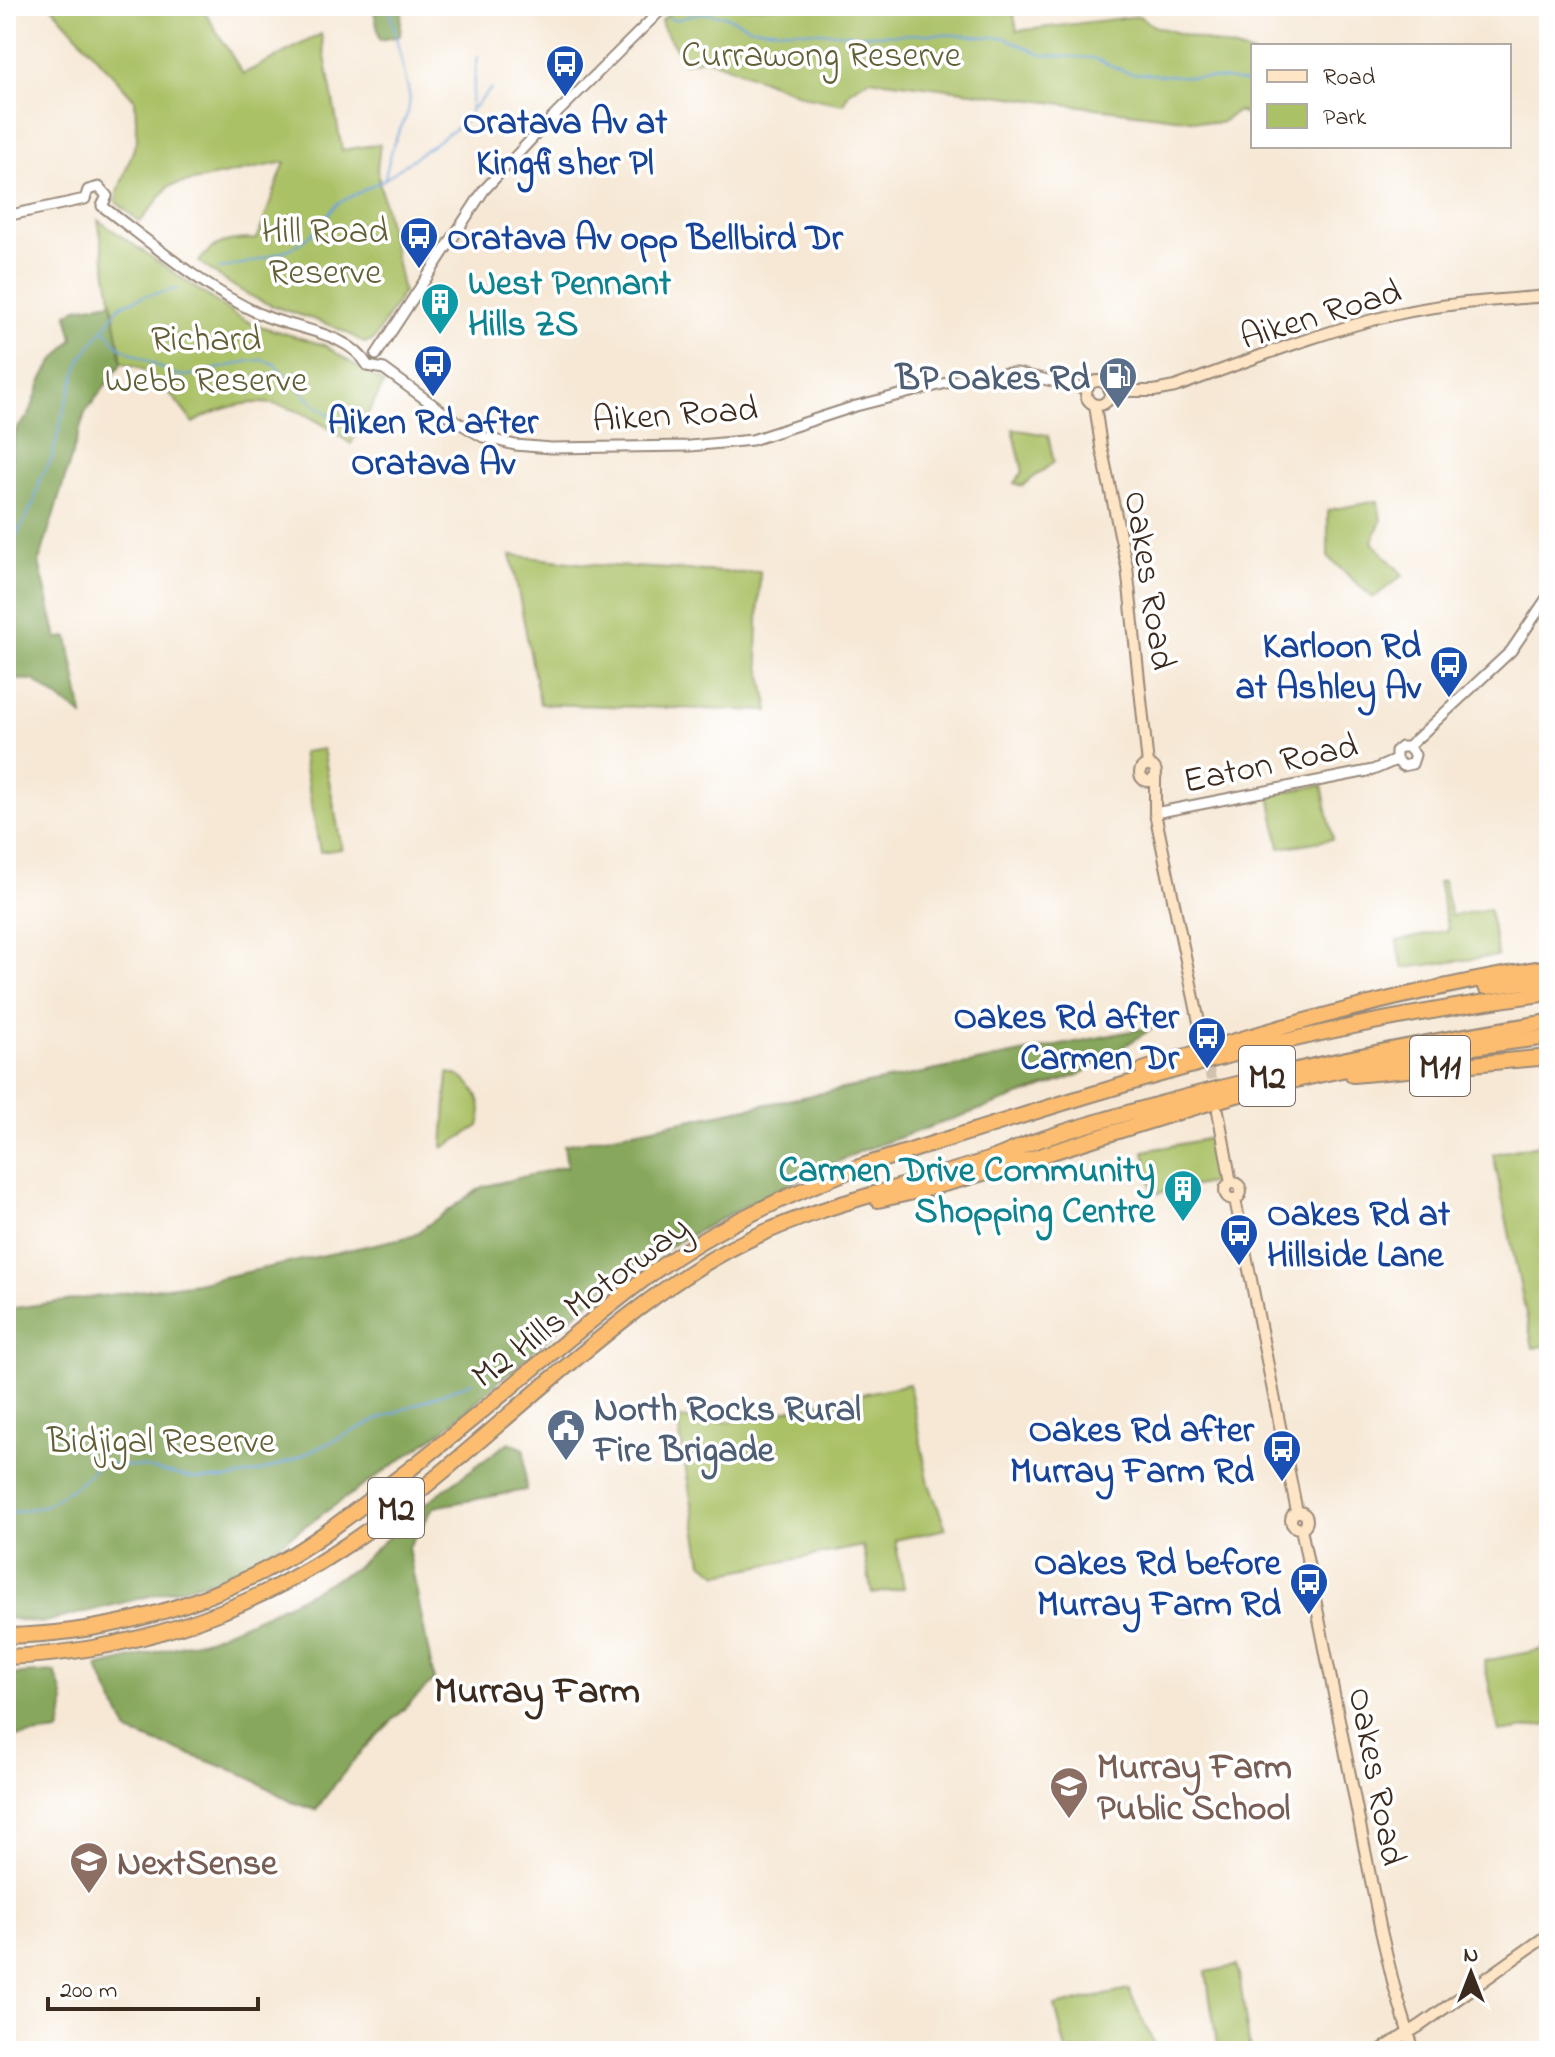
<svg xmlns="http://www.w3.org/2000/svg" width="1555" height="2057" viewBox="0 0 1555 2057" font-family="'Indie Flower',sans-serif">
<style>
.green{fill:#aac166;stroke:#727642;stroke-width:2}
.forest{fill:#87a75b;stroke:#61683c;stroke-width:2}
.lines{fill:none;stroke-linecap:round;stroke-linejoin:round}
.stream{stroke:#69a1d8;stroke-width:2}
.secondary-tunnel{stroke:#d1c2b0;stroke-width:10;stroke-dasharray:10 5;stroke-linecap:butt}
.tertiary-casing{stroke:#98897a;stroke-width:13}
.secondary-casing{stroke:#98897a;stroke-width:14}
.motorway-casing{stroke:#98897a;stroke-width:18}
.tertiary{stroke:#fff;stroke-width:9}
.secondary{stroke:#fee5c5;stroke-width:10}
.motorway{stroke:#fcbd6f;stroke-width:14}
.labels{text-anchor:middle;stroke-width:7;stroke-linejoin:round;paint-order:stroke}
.shield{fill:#fff;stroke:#766a62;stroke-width:2}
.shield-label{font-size:34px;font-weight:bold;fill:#3b2a1e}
.park-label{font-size:36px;fill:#625f37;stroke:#fff}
.transit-label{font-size:36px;font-weight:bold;fill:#164399;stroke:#fff;text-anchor:end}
.culture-label{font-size:36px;font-weight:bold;fill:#0d838f;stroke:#fff;text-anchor:start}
.street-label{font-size:36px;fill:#3b2a1e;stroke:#fff}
.service-label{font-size:36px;font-weight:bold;fill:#4e5e75;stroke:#fff;text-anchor:end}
.education-label{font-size:36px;font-weight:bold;fill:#785e54;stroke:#fff;text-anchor:start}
.neighbourhood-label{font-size:38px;font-weight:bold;fill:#3b2a1e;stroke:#fff}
</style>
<rect width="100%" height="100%" fill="#fff"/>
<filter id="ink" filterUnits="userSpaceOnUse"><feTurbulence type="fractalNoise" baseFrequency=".0125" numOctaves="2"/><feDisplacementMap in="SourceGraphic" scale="16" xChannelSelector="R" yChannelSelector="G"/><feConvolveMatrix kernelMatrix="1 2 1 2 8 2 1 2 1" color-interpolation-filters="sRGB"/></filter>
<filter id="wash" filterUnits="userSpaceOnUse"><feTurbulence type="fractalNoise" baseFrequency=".006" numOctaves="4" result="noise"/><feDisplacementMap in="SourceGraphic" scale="32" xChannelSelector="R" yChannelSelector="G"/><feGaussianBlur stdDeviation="1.8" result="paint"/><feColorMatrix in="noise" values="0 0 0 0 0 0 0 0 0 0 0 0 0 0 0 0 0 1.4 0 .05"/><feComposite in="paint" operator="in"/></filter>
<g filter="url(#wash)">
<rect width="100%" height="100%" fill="#f6e8d5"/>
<path class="green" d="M 51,6 L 201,6 L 243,74 L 321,34 L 342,150 L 380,144 L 377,170 L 403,292 L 373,341 L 364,343 C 334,323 309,319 276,307 C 247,297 224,280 199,262 C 214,240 232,239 257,239 L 285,162 L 169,186 L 140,222 L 116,202 L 117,194 L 137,140 L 135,100 Z
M 678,6 C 712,6 745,10 778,6 L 1012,6 L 1017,31 L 1139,16 L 1154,26 L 1253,54 L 1253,118 L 1238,111 L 1220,123 L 1214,123 L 869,79 L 850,91 L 843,104 L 807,97 L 706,58 L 684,63 C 678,49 662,31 661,21 Z
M 98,220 L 235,315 L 253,324 L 324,345 L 384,384 L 351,444 C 297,403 256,387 193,423 C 177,402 151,364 122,363 Z
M 1013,429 L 1048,435 L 1054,462 L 1022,486 L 1014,483 L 1023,472 Z
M 1378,501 L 1381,521 L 1372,542 L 1403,575 L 1373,598 L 1328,557 L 1328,510 Z
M 511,555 L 595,565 L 742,573 L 760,571 L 757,650 L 769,711 L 540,704 Z
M 323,749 L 342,849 L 320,852 L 302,752 Z
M 1322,785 L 1333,839 L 1280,848 L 1270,795 Z
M 1443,881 L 1451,916 L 1489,909 L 1498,956 L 1403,968 L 1397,941 L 1448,930 L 1438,882 Z
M 448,1073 C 473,1077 486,1102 479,1126 L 443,1148 Z
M 1212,1138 L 1219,1176 L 1215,1182 L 1153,1194 L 1144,1151 Z
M 1539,1145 L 1546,1182 L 1549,1181 L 1549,1345 L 1533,1348 L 1493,1154 Z
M 909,1384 L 929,1484 L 946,1529 L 895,1540 L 904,1588 L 872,1594 L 863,1546 L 719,1574 L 702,1562 L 677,1418 L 730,1422 Z
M 1549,1648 L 1549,1725 L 1499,1732 L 1484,1661 Z
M 1236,1966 L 1239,1974 L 1250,2051 L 1218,2051 L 1206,1972 Z
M 1129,1990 L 1157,2051 L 1066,2051 L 1055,2006 Z"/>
<path class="forest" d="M 373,6 L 402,6 L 400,36 L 380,40 Z
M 112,302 L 122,363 L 85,413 L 39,562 L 57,638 L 68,637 L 83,716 L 33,680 L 6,679 L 6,490 L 16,430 L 29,415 L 42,380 L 52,363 L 73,339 L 67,314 L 77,308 Z
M 1156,1026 L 1079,1075 L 861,1151 L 760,1198 L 625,1270 L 444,1430 L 234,1575 L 41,1623 L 6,1618 L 6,1309 L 196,1283 L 412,1236 L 482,1187 L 567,1166 L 564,1145 Z
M 509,1442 L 524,1449 L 526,1490 L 434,1507 L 408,1548 L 434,1680 C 391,1721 349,1761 316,1810 L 292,1802 L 243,1774 L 128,1732 L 97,1667 L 211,1638 L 288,1604 L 354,1569 L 422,1506 Z
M 55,1672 C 65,1697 67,1706 59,1732 L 6,1738 L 6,1675 Z"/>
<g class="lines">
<path class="stream" d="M 669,18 L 675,20 L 701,13 L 726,16 L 752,28 L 868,35 L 935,34 L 1006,38 L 1042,55 L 1093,58 L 1129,73 L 1226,79 L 1253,84
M 473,108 L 491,89
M 385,177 L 393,145 L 408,112 L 410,98 L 389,6
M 219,269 L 255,261 L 292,248 L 311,235 L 337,204 L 385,179 L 467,120 L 470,111 L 478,56
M 104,328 L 118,346 L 173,374 L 187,376 L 250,361 L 263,360 L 274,364 L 313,403 L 354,433
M 6,557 L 34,502 L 41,477 L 52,459 L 63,412 L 81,359 L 120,306 L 144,296 L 177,289
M 6,1514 L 44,1506 L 76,1486 L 97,1466 L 105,1464 L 141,1467 L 197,1479 L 226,1479 L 259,1472 L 293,1460 L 379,1419 L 472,1382"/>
</g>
</g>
<g filter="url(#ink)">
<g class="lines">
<path class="secondary-tunnel" d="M 1206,1055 L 1214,1094"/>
<defs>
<path id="tertiary" d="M 85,199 L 88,190 L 99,187 L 107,196 L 102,206
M 102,206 C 151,243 205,289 260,314 C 295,330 348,331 368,366 L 384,369 L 454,420 L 483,437 L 515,445 L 551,448 L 690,446 L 752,440 L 856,406 L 982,374 L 1017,373 L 1087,389
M 6,216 L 85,199
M 376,355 L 484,190 L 539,131 L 665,6
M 1408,747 L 1511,651 L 1549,595
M 1396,760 L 1403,766 L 1412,764 L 1415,755 L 1408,747
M 1396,760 L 1396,751 L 1401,747 L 1408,747
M 1155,813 L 1373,770 L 1396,760"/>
<path id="secondary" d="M1086 393a12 12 0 1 1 24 0a12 12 0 1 1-24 0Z
M 1110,391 L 1154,391 L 1175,387 C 1248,361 1321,331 1397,314 C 1446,303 1498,300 1549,296
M 1095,405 L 1101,446 L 1127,567 L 1148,765
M1140 773a8 8 0 1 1 16 0a8 8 0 1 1-16 0Z
M 1155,778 L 1155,813 L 1203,1041
M 1218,1111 L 1231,1183
M1225 1191a8 8 0 1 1 16 0a8 8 0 1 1-16 0Z
M 1235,1199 L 1297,1512
M1291 1520a8 8 0 1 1 16 0a8 8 0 1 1-16 0Z
M 1301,1528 L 1381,1931 L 1394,1986 L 1414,2051
M 1379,2051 L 1421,2025 L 1549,1934"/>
<path id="motorway" d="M 1486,987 L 1549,979
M 1143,1070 C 1276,1026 1410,989 1549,967
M 1353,1075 L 1549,1057
M 878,1200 C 999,1174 1115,1129 1233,1096 C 1337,1067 1443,1050 1549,1037
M 6,1636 C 101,1634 194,1609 278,1563 C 311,1545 342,1521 372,1498 C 470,1426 558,1343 655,1271 C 717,1226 789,1195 859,1167 C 993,1125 1126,1081 1262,1047 C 1357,1023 1452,1006 1549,993
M 6,1657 C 122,1653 239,1616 336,1552 C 412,1503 480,1439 549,1381 C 606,1333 662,1286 728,1250 C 812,1205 905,1188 994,1158 C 1010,1152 1025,1144 1042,1139 C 1207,1086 1377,1049 1549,1022"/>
</defs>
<use href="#tertiary" class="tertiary-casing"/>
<use href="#secondary" class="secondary-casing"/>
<use href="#motorway" class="motorway-casing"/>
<use href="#tertiary" class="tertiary"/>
<use href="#secondary" class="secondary"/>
<use href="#motorway" class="motorway"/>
</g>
</g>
<defs>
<symbol id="bus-pin" viewBox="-11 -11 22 30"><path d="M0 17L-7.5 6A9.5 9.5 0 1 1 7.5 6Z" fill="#1a4fb4" stroke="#fff"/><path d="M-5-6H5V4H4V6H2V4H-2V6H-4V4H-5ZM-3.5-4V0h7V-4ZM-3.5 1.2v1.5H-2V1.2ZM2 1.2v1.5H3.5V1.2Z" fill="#fff"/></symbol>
<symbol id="building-pin" viewBox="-11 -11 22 30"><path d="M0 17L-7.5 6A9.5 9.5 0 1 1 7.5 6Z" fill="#0f9aa8" stroke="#fff"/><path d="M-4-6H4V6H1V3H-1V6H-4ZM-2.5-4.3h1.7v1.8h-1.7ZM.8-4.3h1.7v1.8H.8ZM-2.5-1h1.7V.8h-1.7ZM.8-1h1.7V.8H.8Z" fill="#fff"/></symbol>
<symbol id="fuel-pin" viewBox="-11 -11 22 30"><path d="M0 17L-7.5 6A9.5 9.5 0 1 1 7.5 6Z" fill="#5c6f8a" stroke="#fff"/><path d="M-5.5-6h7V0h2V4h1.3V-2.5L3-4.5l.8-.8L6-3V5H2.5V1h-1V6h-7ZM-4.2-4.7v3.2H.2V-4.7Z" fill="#fff"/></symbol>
<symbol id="civic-pin" viewBox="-11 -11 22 30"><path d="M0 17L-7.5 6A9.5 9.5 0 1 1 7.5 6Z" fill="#5c6f8a" stroke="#fff"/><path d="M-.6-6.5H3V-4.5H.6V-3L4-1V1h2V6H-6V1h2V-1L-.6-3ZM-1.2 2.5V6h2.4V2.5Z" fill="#fff"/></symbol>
<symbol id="school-pin" viewBox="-11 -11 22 30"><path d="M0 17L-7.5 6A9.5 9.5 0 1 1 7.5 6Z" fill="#8d6e63" stroke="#fff"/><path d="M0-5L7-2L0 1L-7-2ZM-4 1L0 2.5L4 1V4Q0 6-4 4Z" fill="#fff"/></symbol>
</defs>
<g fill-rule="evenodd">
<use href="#bus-pin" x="543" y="42" width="44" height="60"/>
<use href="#bus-pin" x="397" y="214" width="44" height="60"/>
<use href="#building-pin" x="418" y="280" width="44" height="60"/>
<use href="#bus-pin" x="411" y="342" width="44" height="60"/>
<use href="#fuel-pin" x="1096" y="354" width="44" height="60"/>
<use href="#bus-pin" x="1427" y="643" width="44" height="60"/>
<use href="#bus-pin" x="1185" y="1014" width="44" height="60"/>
<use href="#building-pin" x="1161" y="1167" width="44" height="60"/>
<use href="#bus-pin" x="1217" y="1211" width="44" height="60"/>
<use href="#civic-pin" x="544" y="1406" width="44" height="60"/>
<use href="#bus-pin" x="1260" y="1427" width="44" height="60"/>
<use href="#bus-pin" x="1287" y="1560" width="44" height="60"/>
<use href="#school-pin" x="1047" y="1764" width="44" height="60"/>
<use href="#school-pin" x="67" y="1839" width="44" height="60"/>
</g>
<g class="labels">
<g class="shield">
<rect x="1410" y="1036" width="60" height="60" rx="6"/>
<rect x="1239" y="1046" width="56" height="60" rx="6"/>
<rect x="368" y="1478" width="56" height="60" rx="6"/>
</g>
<g class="shield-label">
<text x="1440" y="1078">M11</text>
<text x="1267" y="1088">M2</text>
<text x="396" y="1520">M2</text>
</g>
<g class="park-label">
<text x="821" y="66">Currawong Reserve</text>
<text x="325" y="242">Hill Road<tspan x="325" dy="41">Reserve</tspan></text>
<text x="206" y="350">Richard<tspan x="206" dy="41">Webb Reserve</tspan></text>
<text x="161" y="1452">Bidjigal Reserve</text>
</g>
<g class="transit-label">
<text x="565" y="133" text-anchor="middle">Oratava Av at<tspan x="565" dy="41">Kingfisher Pl</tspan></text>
<text x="447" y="249" text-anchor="start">Oratava Av opp Bellbird Dr</text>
<text x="433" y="433" text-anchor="middle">Aiken Rd after<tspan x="433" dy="41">Oratava Av</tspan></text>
<text x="1421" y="657">Karloon Rd<tspan x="1421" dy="41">at Ashley Av</tspan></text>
<text x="1179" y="1028">Oakes Rd after<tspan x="1179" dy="41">Carmen Dr</tspan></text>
<text x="1267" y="1225" text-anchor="start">Oakes Rd at<tspan x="1267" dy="41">Hillside Lane</tspan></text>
<text x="1254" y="1441">Oakes Rd after<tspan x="1254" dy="41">Murray Farm Rd</tspan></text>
<text x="1281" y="1574">Oakes Rd before<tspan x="1281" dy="41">Murray Farm Rd</tspan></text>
</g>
<g class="culture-label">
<text x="468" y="294">West Pennant<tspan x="468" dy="41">Hills ZS</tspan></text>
<text x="1155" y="1181" text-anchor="end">Carmen Drive Community<tspan x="1155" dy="41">Shopping Centre</tspan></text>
</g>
<g class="street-label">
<text transform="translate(1320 312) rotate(-17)" y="13">Aiken Road</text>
<text transform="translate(675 412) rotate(-4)" y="13">Aiken Road</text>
<text transform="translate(1152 580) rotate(81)" y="13">Oakes Road</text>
<text transform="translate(1270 761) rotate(-12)" y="13">Eaton Road</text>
<text transform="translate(579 1300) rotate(-37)" y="13">M2 Hills Motorway</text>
<text transform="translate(1379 1776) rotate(79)" y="13">Oakes Road</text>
</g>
<g class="service-label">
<text x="1090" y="389">BP Oakes Rd</text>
<text x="594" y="1420" text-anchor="start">North Rocks Rural<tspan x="594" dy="41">Fire Brigade</tspan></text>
</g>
<g class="education-label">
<text x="1097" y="1778">Murray Farm<tspan x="1097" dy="41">Public School</tspan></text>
<text x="117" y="1874">NextSense</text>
</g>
<g class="neighbourhood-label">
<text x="537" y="1702">Murray Farm</text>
</g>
</g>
<rect width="1555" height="2057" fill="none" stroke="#fff" stroke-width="32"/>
<rect x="1251" y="44" width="260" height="104" fill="#ffffff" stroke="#b1aaa5" stroke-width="2"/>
<rect x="1267" y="70" width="40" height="12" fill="#fee5c5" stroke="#b1aaa5" stroke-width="2"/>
<text x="1323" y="84" font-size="24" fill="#3b2a1e">Road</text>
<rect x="1267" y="104" width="40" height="24" fill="#aac166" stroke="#b1aaa5" stroke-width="2"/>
<text x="1323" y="124" font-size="24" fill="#3b2a1e">Park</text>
<g transform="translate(1471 1973)" stroke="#ffffff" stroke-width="6" paint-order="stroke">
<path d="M0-6L14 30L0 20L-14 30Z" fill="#3b2a1e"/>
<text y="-12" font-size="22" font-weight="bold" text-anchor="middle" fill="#3b2a1e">N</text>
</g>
<path d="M48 1997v12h210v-12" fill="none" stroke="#3b2a1e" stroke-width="4"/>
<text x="60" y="1997" font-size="24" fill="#3b2a1e" stroke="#ffffff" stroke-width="6" paint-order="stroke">200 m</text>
</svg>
